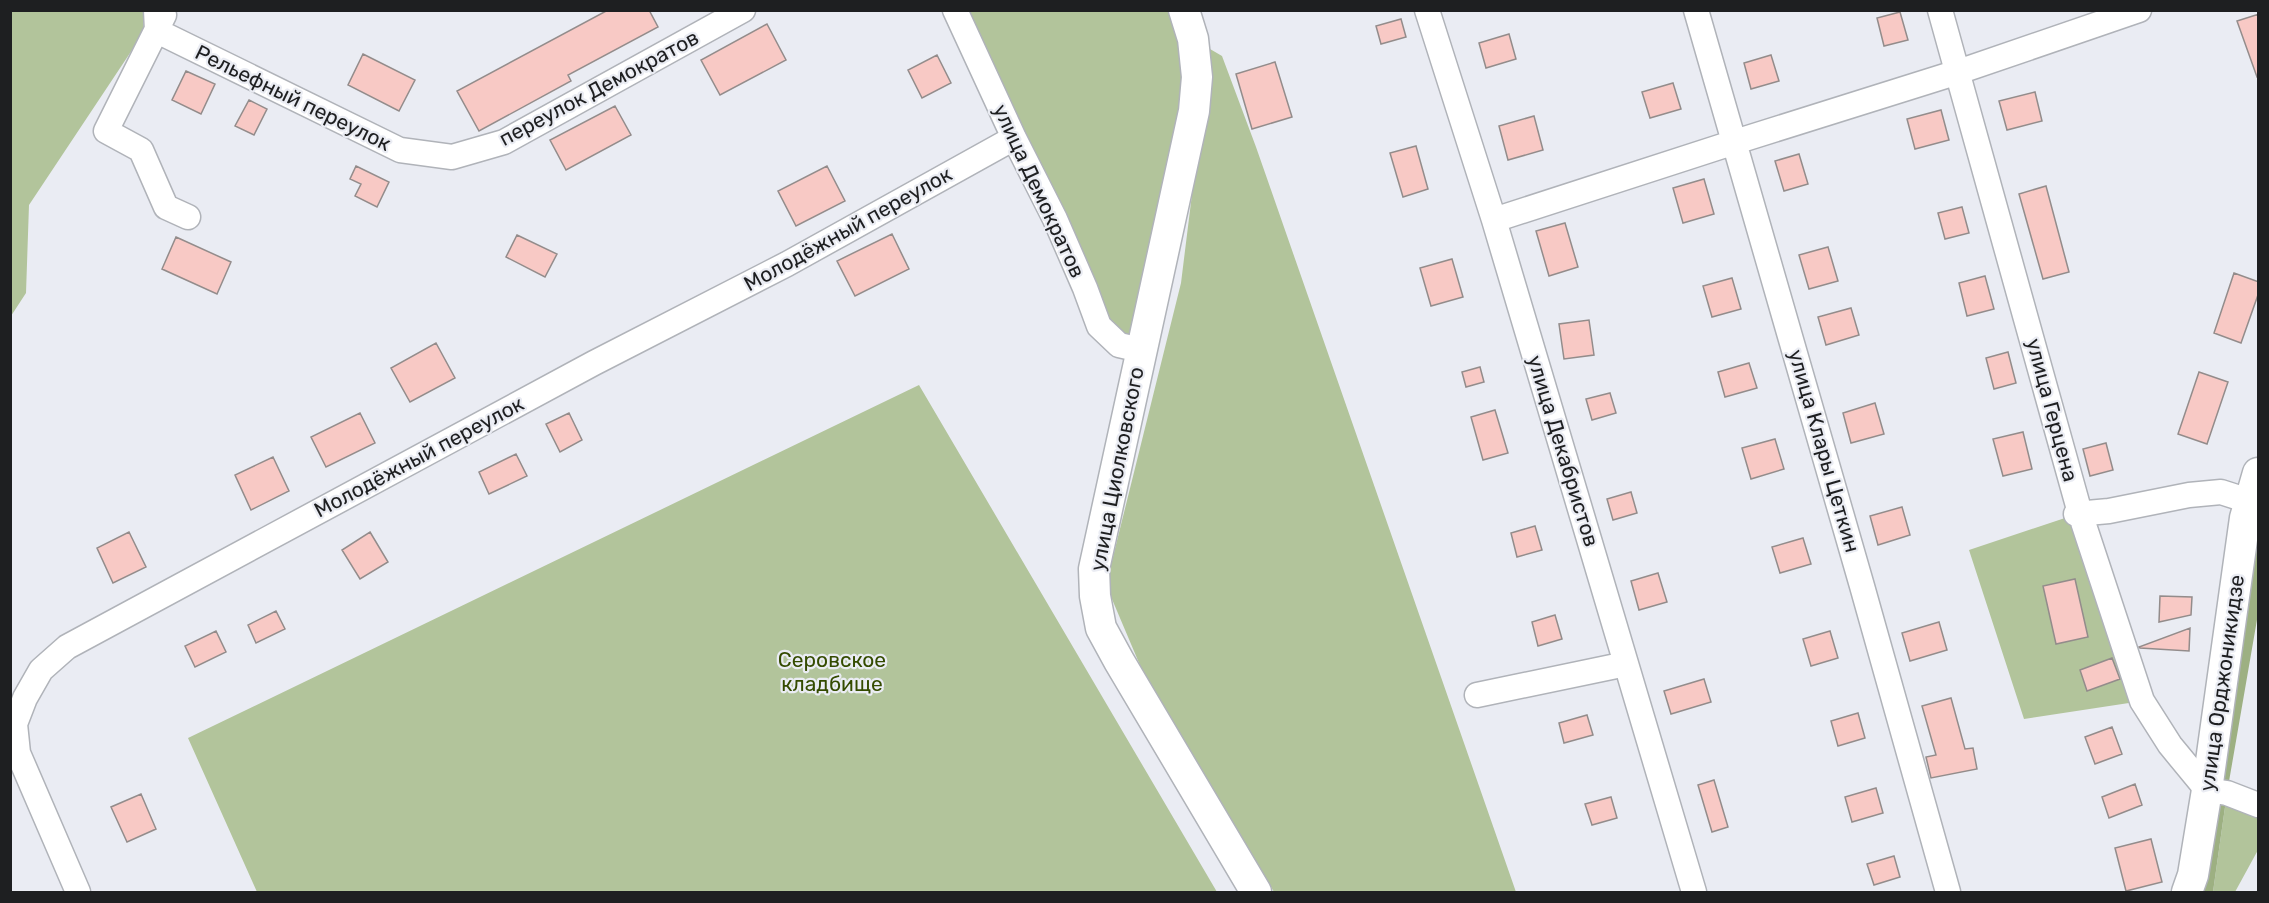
<svg xmlns="http://www.w3.org/2000/svg" width="2269" height="903" viewBox="0 0 2269 903" font-family="Rubik,sans-serif">
<style>
.green{fill:#b2c49b}
.forest{fill:#9db082}
.building{fill:#f8c9c5;stroke:#938c8b;stroke-width:1.5}
.lines{fill:none;stroke-linecap:round;stroke-linejoin:round}
.minor-casing{stroke:#b0b3b9;stroke-width:27}
.major-casing{stroke:#b0b3b9;stroke-width:33}
.minor{stroke:#fff;stroke-width:24}
.major{stroke:#fff;stroke-width:30}
.labels{text-anchor:middle;stroke-width:4.5;stroke-linejoin:round;paint-order:stroke}
.street-label{font-size:21px;fill:#1e1f21;stroke:#eaecf3}
.park-label{font-size:21px;fill:#344b00;stroke:#eaecf3}
</style>
<rect width="100%" height="100%" fill="#eaecf3"/>
<path class="green" d="M 11,11 L 143,11 L 144,32 L 29,205 L 26,293 L 11,316 Z
M 955,11 L 1184,11 L 1193,39 L 1141,350 L 1119,345 Z
M 1210,49 L 1222,56 L 1256,147 L 1516,892 L 1274,892 L 1142,670 L 1106,585 L 1181,283 Z
M 919,385 L 1217,892 L 257,892 L 188,738 Z
M 2080,513 L 2142,701 L 2024,719 L 1969,550 Z
M 2227,793 L 2258,805 L 2258,850 L 2235,892 L 2213,892 Z"/>
<path class="forest" d="M 2258,473 L 2258,614 L 2227,793 L 2213,892 L 2187,892 Z"/>
<path class="building" d="M 608,10 L 649,10 L 658,27 L 568,75 L 571,81 L 479,131 L 457,91 Z
M 1900,12 L 1908,40 L 1884,46 L 1877,18 Z
M 2259,14 L 2259,76 L 2257,77 L 2237,21 Z
M 1401,19 L 1406,37 L 1381,44 L 1376,26 Z
M 767,24 L 786,60 L 720,95 L 701,60 Z
M 1509,34 L 1516,59 L 1486,68 L 1479,43 Z
M 363,54 L 415,80 L 399,111 L 348,85 Z
M 937,55 L 951,83 L 922,98 L 908,70 Z
M 1771,55 L 1779,81 L 1751,89 L 1744,63 Z
M 1275,62 L 1292,117 L 1252,129 L 1236,74 Z
M 186,71 L 215,84 L 201,114 L 172,100 Z
M 1673,83 L 1681,109 L 1650,118 L 1642,92 Z
M 2035,92 L 2042,121 L 2007,130 L 1999,101 Z
M 249,100 L 267,109 L 254,135 L 235,126 Z
M 615,106 L 631,135 L 566,170 L 550,140 Z
M 1941,110 L 1949,140 L 1915,149 L 1907,119 Z
M 1534,116 L 1543,150 L 1508,160 L 1499,126 Z
M 1416,146 L 1428,189 L 1403,197 L 1390,153 Z
M 1799,154 L 1808,184 L 1784,191 L 1775,161 Z
M 356,166 L 389,182 L 377,207 L 355,196 L 361,184 L 350,179 Z
M 827,166 L 845,201 L 796,226 L 778,191 Z
M 1704,179 L 1714,214 L 1683,223 L 1673,188 Z
M 2046,186 L 2069,272 L 2043,279 L 2019,194 Z
M 1962,207 L 1969,233 L 1945,239 L 1938,213 Z
M 1565,223 L 1578,267 L 1549,276 L 1536,231 Z
M 892,234 L 909,269 L 855,296 L 837,261 Z
M 517,235 L 557,254 L 545,277 L 506,257 Z
M 176,237 L 231,262 L 217,294 L 162,269 Z
M 1828,247 L 1838,281 L 1809,289 L 1799,255 Z
M 1452,259 L 1463,297 L 1431,306 L 1420,268 Z
M 2234,273 L 2259,282 L 2259,292 L 2241,343 L 2214,333 Z
M 1985,276 L 1994,309 L 1967,316 L 1959,283 Z
M 1732,278 L 1741,309 L 1712,317 L 1703,286 Z
M 1851,308 L 1859,335 L 1826,345 L 1818,317 Z
M 1589,320 L 1594,355 L 1564,359 L 1559,324 Z
M 436,343 L 455,378 L 410,402 L 391,368 Z
M 2008,352 L 2016,383 L 1994,389 L 1986,358 Z
M 1749,363 L 1757,388 L 1725,397 L 1718,372 Z
M 1480,367 L 1484,382 L 1466,387 L 1462,372 Z
M 2199,372 L 2228,382 L 2207,444 L 2178,434 Z
M 1610,393 L 1616,413 L 1592,420 L 1586,399 Z
M 1875,403 L 1884,434 L 1851,443 L 1843,413 Z
M 1495,410 L 1508,453 L 1483,460 L 1471,417 Z
M 360,413 L 375,443 L 326,467 L 311,437 Z
M 569,413 L 582,440 L 560,452 L 546,424 Z
M 2023,432 L 2032,469 L 2003,476 L 1993,439 Z
M 1775,439 L 1784,469 L 1751,479 L 1742,448 Z
M 2106,443 L 2113,470 L 2090,476 L 2083,449 Z
M 516,454 L 527,476 L 489,494 L 479,472 Z
M 273,457 L 289,491 L 251,510 L 235,475 Z
M 1631,492 L 1637,513 L 1613,520 L 1607,499 Z
M 1902,507 L 1910,535 L 1878,545 L 1870,516 Z
M 1535,526 L 1542,550 L 1517,557 L 1511,533 Z
M 129,532 L 146,567 L 113,583 L 97,548 Z
M 370,532 L 388,562 L 360,579 L 342,550 Z
M 1803,538 L 1811,564 L 1780,573 L 1772,547 Z
M 1658,573 L 1667,602 L 1639,610 L 1631,581 Z
M 2075,579 L 2088,637 L 2056,644 L 2043,586 Z
M 2160,596 L 2192,597 L 2191,615 L 2159,622 Z
M 276,611 L 285,629 L 256,643 L 248,625 Z
M 1555,615 L 1562,639 L 1538,646 L 1532,622 Z
M 1939,622 L 1947,650 L 1910,661 L 1902,633 Z
M 2190,628 L 2189,651 L 2140,648 L 2139,647 Z
M 216,631 L 226,652 L 195,667 L 185,646 Z
M 1830,631 L 1838,658 L 1811,666 L 1803,639 Z
M 2112,658 L 2120,679 L 2087,691 L 2080,670 Z
M 1704,679 L 1711,702 L 1671,714 L 1664,691 Z
M 1951,698 L 1965,749 L 1973,748 L 1977,769 L 1931,778 L 1926,757 L 1936,755 L 1922,706 Z
M 1858,713 L 1865,738 L 1838,746 L 1831,721 Z
M 1587,715 L 1593,735 L 1564,743 L 1559,723 Z
M 2112,727 L 2122,754 L 2095,764 L 2085,737 Z
M 1714,780 L 1728,827 L 1712,832 L 1698,785 Z
M 2135,784 L 2142,805 L 2109,818 L 2102,797 Z
M 1876,788 L 1883,813 L 1852,822 L 1845,797 Z
M 141,794 L 156,829 L 127,842 L 111,807 Z
M 1611,797 L 1617,818 L 1592,825 L 1585,804 Z
M 2151,839 L 2162,882 L 2126,891 L 2115,848 Z
M 1894,856 L 1900,877 L 1874,885 L 1867,864 Z"/>
<g class="lines">
<defs>
<path id="minor" d="M 156,10 L 157,31 L 400,150 L 452,157 L 504,142 L 743,10
M 955,10 L 1014,138 L 1055,219 L 1085,288 L 1099,326 L 1119,345 L 1141,350
M 1427,10 L 1494,220 L 1694,892
M 1696,10 L 1862,586 L 1948,892
M 1940,10 L 2080,513 L 2142,701 L 2170,745 L 2207,790 L 2227,793 L 2258,805
M 164,15 L 106,131 L 141,150 L 166,207 L 188,217
M 1494,220 L 1735,142 L 1958,72 L 2139,10
M 2076,514 L 2109,511 L 2189,495 L 2221,492 L 2249,501
M 1477,695 L 1626,664
M 78,892 L 18,753 L 15,724 L 25,698 L 41,670 L 67,647 L 594,363 L 787,264 L 1014,138"/>
<path id="major" d="M 1184,10 L 1193,39 L 1197,77 L 1194,111 L 1094,569 L 1095,596 L 1101,628 L 1119,661 L 1256,892
M 2187,892 L 2193,875 L 2207,790 L 2245,518 L 2258,473"/>
</defs>
<use href="#minor" class="minor-casing"/>
<use href="#major" class="major-casing"/>
<use href="#minor" class="minor"/>
<use href="#major" class="major"/>
</g>
<g class="labels">
<g class="street-label">
<text transform="translate(599 88) rotate(-28)" y="7">переулок Демократов</text>
<text transform="translate(293 98) rotate(26)" y="7">Рельефный переулок</text>
<text transform="translate(1039 191) rotate(65)" y="7">улица Демократов</text>
<text transform="translate(848 229) rotate(-29)" y="7">Молодёжный переулок</text>
<text transform="translate(2052 410) rotate(75)" y="7">улица Герцена</text>
<text transform="translate(1563 451) rotate(73)" y="7">улица Декабристов</text>
<text transform="translate(1824 451) rotate(74)" y="7">улица Клары Цеткин</text>
<text transform="translate(419 457) rotate(-28)" y="7">Молодёжный переулок</text>
<text transform="translate(1117 469) rotate(-79)" y="7">улица Циолковского</text>
<text transform="translate(2222 683) rotate(-82)" y="7">улица Орджоникидзе</text>
</g>
<g class="park-label">
<text x="832" y="667">Серовское<tspan x="832" dy="24">кладбище</tspan></text>
</g>
</g>
<rect width="2269" height="903" fill="none" stroke="#1e1f21" stroke-width="24"/>
</svg>
